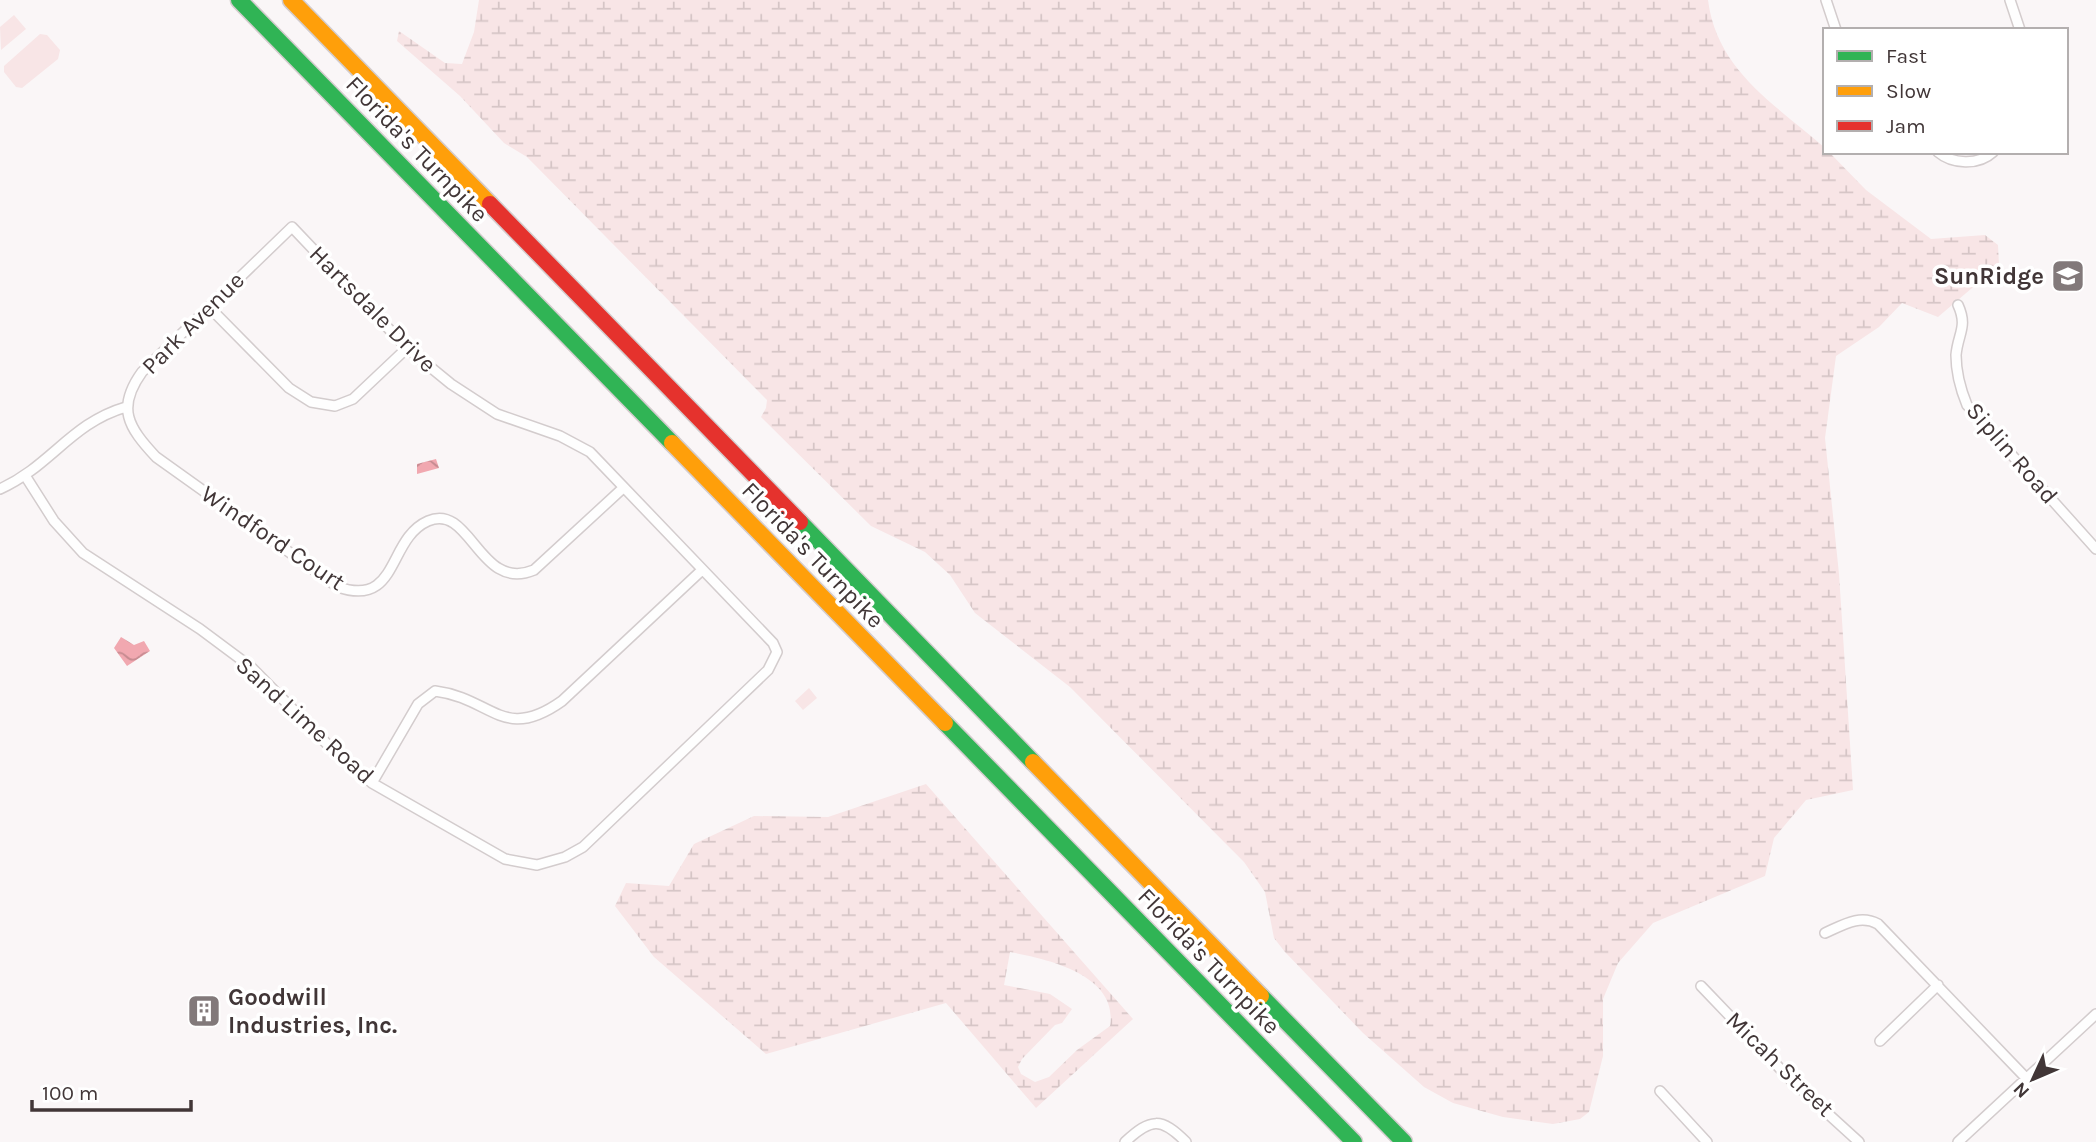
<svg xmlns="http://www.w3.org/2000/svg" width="2096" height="1142" viewBox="0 0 2096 1142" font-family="Karla,sans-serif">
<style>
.wetland{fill:url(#wetland-marsh);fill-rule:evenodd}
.park{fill:#f8e5e6}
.water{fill:url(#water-waves)}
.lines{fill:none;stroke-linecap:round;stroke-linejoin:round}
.street-casing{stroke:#d3cccd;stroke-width:12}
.fast-casing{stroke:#d3cccd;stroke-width:19}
.slow-casing{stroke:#d3cccd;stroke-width:19}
.jam-casing{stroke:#d3cccd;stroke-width:19}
.street{stroke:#fefefe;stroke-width:9}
.fast{stroke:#30b455;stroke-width:16}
.slow{stroke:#ff9f0a;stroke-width:16}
.jam{stroke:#e5322d;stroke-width:16}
.labels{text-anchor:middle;stroke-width:7;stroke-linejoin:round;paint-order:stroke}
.street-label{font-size:24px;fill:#413637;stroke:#fff}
.poi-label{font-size:24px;font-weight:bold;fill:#413637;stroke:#fff;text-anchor:end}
</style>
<defs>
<pattern id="wetland-marsh" width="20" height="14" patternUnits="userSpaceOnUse" patternTransform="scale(1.75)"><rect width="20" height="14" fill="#f8e5e6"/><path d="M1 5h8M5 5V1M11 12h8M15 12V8" fill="none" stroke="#d6c5c6"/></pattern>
<pattern id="water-waves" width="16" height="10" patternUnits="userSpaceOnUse" patternTransform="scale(1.75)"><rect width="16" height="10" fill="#f1a8b0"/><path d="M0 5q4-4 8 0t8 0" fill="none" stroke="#c58a90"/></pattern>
</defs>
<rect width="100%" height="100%" fill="#faf6f7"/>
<path class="wetland" d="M 479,0 L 1708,0 C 1717,71 1775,104 1825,148 L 1825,152 L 1829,152 L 1866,190 L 1931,239 L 1985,235 L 1998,245 L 1999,265 L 1938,317 L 1902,303 L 1879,327 L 1836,356 L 1825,438 L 1839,574 L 1853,790 L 1806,800 L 1774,838 L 1765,876 L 1653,923 L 1618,963 L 1603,999 L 1603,1056 L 1589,1112 L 1580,1119 L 1553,1124 L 1503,1117 L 1453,1103 L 1424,1087 L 1363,1033 L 1285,952 L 1274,938 L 1265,892 L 1244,862 L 1070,687 L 975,613 L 950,575 L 925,552 L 871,526 L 761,417 L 766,408 L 767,400 L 527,157 L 504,143 L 460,96 L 397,41 L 399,31 L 445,63 L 462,64 L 474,32 Z
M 926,784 L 1133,1019 L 1036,1108 L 946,1003 L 766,1054 L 654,957 L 615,906 L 626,883 L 669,886 L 694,844 L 754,816 L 828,817 ZM 1010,952 C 1048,959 1119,975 1110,1026 L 1077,1050 L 1049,1077 L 1035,1082 L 1021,1074 L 1018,1067 L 1022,1059 L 1055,1025 L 1062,1023 L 1072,1009 L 1050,994 L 1004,985 Z"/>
<path class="park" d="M 14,15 L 26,29 L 1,50 L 0,27 Z
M 40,34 L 47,35 L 60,50 L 58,59 L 22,88 L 16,87 L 4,72 L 4,66 Z
M 809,688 L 817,698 L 803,710 L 795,701 Z"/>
<path class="water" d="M 436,459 L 439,468 L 417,474 L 417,464 Z
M 121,637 L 134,645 L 144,641 L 150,651 L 127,666 L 114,648 Z"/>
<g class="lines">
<defs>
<path id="street" d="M 1826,0 L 1836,30
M 2010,0 L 2020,30
M 1938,152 C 1952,164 1978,166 1993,152
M 1958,305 C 1968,327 1958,333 1956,355 C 1956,374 1960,388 1967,405 L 2096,549
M 209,307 L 289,388 L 311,402 L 335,406 L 353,399 L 407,348
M 26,477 L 54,521 L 83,553 L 200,629 L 251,667 L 336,753 L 372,783 L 505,859 L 537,865 L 565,857 L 583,847 L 768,670 L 777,652 L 773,643 L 590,452 L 560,436 L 497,414 L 451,384 L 407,348 L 292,227 L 142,372 C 116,408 128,427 156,457 L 338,587 C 399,608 387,539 428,521 C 471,502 479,593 534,570 L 622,489
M 0,489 C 51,466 71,423 126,407
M 372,783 L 418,704 L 435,691 C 492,698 503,743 562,701 L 702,570
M 1825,933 C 1843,925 1860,914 1878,924 L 2027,1079
M 1701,986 L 1792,1081 L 1859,1142
M 1880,1041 L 1938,985
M 1660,1091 L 1707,1142
M 1125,1142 C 1151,1118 1161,1117 1186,1142
M 1958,1142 L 2096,1014"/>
<path id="fast" d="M 239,0 L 672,443
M 800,522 L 1033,762
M 945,723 L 1354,1142
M 1261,996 L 1404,1142"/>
<path id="slow" d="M 291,0 L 490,204
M 672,443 L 945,723
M 1033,762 L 1261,996"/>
<path id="jam" d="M 490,204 L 800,522"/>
</defs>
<use href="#street" class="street-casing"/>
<use href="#fast" class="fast-casing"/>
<use href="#slow" class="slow-casing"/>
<use href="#jam" class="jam-casing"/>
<use href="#street" class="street"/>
<use href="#fast" class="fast"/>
<use href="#slow" class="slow"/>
<use href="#jam" class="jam"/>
</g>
<defs>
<symbol id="school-square" viewBox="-11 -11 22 22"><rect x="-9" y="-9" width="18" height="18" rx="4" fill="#82797a" stroke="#fff"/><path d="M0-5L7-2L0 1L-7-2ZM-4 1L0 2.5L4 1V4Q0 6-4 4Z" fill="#fff"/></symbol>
<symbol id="building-square" viewBox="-11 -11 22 22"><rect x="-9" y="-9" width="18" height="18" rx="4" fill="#82797a" stroke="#fff"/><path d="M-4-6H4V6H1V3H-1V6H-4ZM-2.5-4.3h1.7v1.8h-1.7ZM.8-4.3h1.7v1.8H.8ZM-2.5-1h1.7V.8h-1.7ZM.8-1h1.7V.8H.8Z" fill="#fff"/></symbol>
</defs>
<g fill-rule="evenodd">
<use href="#school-square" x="2049" y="257" width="38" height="38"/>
<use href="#building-square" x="185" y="992" width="38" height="38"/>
</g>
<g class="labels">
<g class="street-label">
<text transform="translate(417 149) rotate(46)" y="8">Florida's Turnpike</text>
<text transform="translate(373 309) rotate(45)" y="8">Hartsdale Drive</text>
<text transform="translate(193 323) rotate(-45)" y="8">Park Avenue</text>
<text transform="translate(2012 453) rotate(49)" y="8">Siplin Road</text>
<text transform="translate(273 538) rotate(34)" y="8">Windford Court</text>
<text transform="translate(813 555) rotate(46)" y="8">Florida's Turnpike</text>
<text transform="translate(305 720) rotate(42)" y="8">Sand Lime Road</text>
<text transform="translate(1209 961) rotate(46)" y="8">Florida's Turnpike</text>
<text transform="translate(1780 1064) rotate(44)" y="8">Micah Street</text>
</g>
<g class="poi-label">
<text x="2044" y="284">SunRidge</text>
<text x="228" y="1005" text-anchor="start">Goodwill<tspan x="228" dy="28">Industries, Inc.</tspan></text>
</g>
</g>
<rect x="1823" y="28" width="245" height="126" fill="#ffffff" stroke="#b3afaf" stroke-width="2"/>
<rect x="1837" y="51" width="35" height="10" fill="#30b455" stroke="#b3afaf" stroke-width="2"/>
<text x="1886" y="63" font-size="21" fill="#413637">Fast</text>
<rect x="1837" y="86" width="35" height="10" fill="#ff9f0a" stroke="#b3afaf" stroke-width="2"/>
<text x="1886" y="98" font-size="21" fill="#413637">Slow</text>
<rect x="1837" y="121" width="35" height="10" fill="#e5322d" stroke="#b3afaf" stroke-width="2"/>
<text x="1886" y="133" font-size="21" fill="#413637">Jam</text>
<g transform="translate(2033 1079) rotate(226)" stroke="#ffffff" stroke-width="5" paint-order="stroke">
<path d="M0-5L12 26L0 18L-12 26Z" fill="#413637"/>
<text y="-10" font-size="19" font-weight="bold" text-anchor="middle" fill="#413637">N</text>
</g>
<path d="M32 1100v10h159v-10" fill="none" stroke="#413637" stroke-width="3.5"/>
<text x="42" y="1100" font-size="21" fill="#413637" stroke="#ffffff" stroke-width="5" paint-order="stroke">100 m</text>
</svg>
